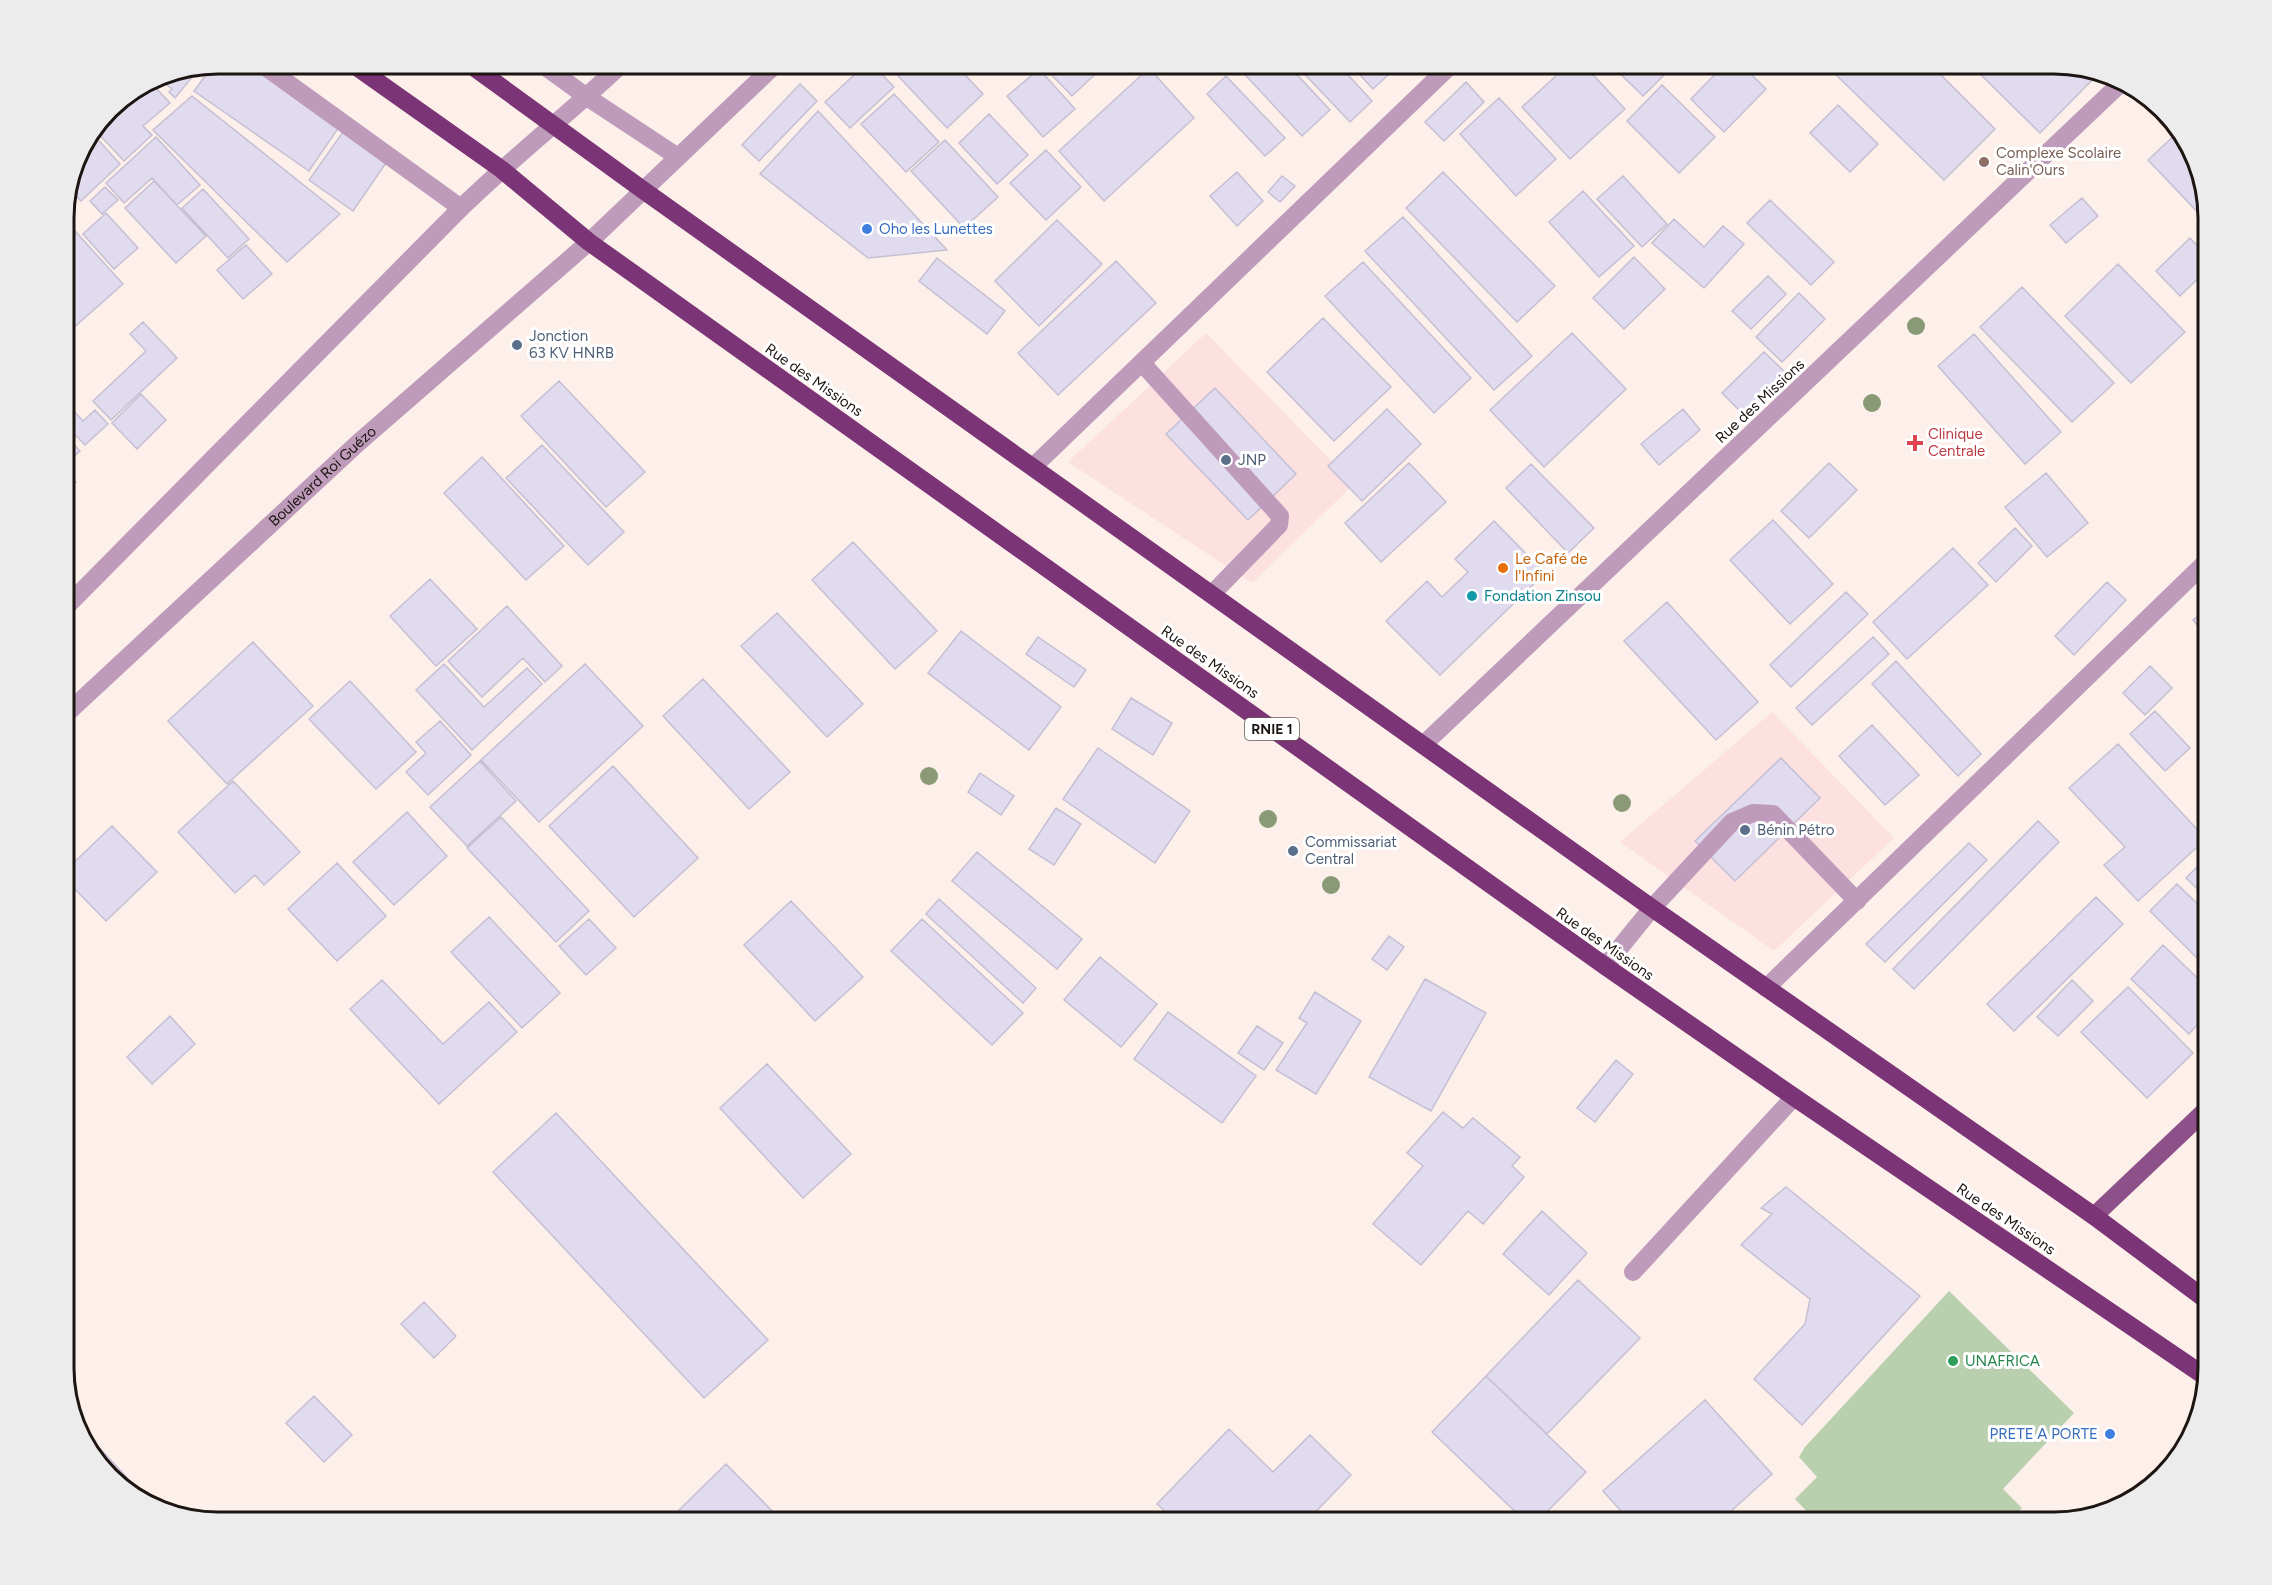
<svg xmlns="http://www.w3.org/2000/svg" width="2272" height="1585" viewBox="0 0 2272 1585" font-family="Figtree,sans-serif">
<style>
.commercial{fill:#fce1e0}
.green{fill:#b9d0af}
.building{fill:#e1dbef;stroke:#c5bfd3;stroke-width:1.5}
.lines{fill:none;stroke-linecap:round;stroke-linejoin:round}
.minor{stroke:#be9bba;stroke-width:18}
.major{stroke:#8d5088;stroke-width:18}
.highway{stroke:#7b3476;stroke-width:18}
.tree{fill:#8a9a76}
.education-dot{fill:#8d6e63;stroke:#fff;stroke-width:2}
.shop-dot{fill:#3f7fe0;stroke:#fff;stroke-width:2}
.service-dot{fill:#5c6f8a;stroke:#fff;stroke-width:2}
.health-dot{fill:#e0444e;stroke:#fff;stroke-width:2}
.food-dot{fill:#e8710a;stroke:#fff;stroke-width:2}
.culture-dot{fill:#0f9aa8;stroke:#fff;stroke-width:2}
.leisure-dot{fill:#2e9e5b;stroke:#fff;stroke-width:2}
.labels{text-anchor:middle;stroke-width:6;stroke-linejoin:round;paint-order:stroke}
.shield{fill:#fff;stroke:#605b58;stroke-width:1.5}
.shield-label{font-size:14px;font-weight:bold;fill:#1c1511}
.education-label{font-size:15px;fill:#785e54;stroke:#fff;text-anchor:start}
.shop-label{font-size:15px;fill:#366cbe;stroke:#fff;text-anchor:start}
.service-label{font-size:15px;fill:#4e5e75;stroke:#fff;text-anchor:start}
.street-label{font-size:15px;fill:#1c1511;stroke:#fff}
.health-label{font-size:15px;fill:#be3a42;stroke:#fff;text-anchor:start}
.food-label{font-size:15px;fill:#c56008;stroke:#fff;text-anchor:start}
.culture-label{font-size:15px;fill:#0d838f;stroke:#fff;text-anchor:start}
.leisure-label{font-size:15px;fill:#27864d;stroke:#fff;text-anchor:start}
.rim{fill:none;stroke:#1c1511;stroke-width:3}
</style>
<rect width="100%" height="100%" fill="#fdefe9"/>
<path class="commercial" d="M 1206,333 L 1354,484 L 1252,583 L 1068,462 Z
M 1772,712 L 1894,838 L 1774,951 L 1620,842 Z"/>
<path class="green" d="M 1949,1291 L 2074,1413 L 2003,1489 L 2022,1508 L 2009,1522 L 1817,1522 L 1795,1499 L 1817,1477 L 1799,1457 L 1805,1447 Z"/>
<path class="building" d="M 247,63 L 339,127 L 309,171 L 194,91 L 214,64 Z
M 867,63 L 871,63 L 894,87 L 850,128 L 825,102 Z
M 886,63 L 954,63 L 983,94 L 947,128 Z
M 1040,63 L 1107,63 L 1072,96 Z
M 1238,63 L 1286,63 L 1330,110 L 1302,136 L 1236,65 Z
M 1298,63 L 1337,63 L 1372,101 L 1350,122 L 1296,65 Z
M 1349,63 L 1401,63 L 1373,89 Z
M 1570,63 L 1582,63 L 1625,109 L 1570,159 L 1522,107 Z
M 1609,63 L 1655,63 L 1666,73 L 1643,96 Z
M 1726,63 L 1740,63 L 1766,89 L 1724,132 L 1691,99 Z
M 1805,63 L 1819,63 L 1812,70 Z
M 1832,63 L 1929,63 L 1995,129 L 1944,180 L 1828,67 Z
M 1969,63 L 2055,63 L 2096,76 L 2040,133 Z
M 1149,68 L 1194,118 L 1104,201 L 1059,151 Z
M 189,69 L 187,72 L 193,76 L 175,98 L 169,92 L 172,89 L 163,82 L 161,85 L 153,79 L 159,75 Z
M 1039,69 L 1075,109 L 1043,137 L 1007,96 Z
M 1226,76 L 1285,138 L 1265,156 L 1207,94 Z
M 149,81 L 170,103 L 143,126 L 152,135 L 124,161 L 94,129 L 108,108 Z
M 1466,82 L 1484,102 L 1444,141 L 1425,122 Z
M 800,84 L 817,101 L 759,161 L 742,145 Z
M 1662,85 L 1715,137 L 1679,173 L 1627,121 Z
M 894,94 L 939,142 L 906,172 L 861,124 Z
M 192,96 L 340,214 L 287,262 L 153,130 Z
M 1499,98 L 1556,159 L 1516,196 L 1460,134 Z
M 1838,105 L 1878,144 L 1850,172 L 1810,133 Z
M 818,111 L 947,250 L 868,258 L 760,174 Z
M 989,114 L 1028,155 L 997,184 L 959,143 Z
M 343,132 L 386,163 L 353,211 L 309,180 Z
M 2178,132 L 2193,149 L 2209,224 L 2148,160 Z
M 92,133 L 120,164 L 81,201 L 68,187 L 75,158 Z
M 156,137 L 200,185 L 177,205 L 152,178 L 124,203 L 106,183 Z
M 945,140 L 998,197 L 964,228 L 911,171 Z
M 1046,150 L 1081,187 L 1046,220 L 1010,183 Z
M 1237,172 L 1263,201 L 1237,226 L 1210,196 Z
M 1443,172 L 1555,286 L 1517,322 L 1406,208 Z
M 1282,176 L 1295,186 L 1280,202 L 1268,192 Z
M 1623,176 L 1667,224 L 1642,247 L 1597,199 Z
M 154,181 L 206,236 L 176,263 L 125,208 Z
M 105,187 L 118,200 L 102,214 L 90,201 Z
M 203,189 L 249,239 L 228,258 L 182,208 Z
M 1583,191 L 1634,246 L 1599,277 L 1549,222 Z
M 2082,198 L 2098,216 L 2066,243 L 2050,225 Z
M 1770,200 L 1834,262 L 1811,285 L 1747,223 Z
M 64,204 L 70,210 L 63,217 L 63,208 Z
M 106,213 L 138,248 L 114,269 L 83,234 Z
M 1403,217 L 1532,356 L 1494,390 L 1365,251 Z
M 1674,219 L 1704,247 L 1723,226 L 1744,244 L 1704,288 L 1652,243 Z
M 1057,220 L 1102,264 L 1039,326 L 995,281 Z
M 66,221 L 123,284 L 63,337 L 63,223 Z
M 2190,238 L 2209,258 L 2209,268 L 2180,296 L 2156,271 Z
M 246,245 L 272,274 L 243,299 L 217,270 Z
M 1634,257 L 1665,289 L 1624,329 L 1593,298 Z
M 937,258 L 1005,311 L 987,334 L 919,281 Z
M 1116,261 L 1156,303 L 1058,395 L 1018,353 Z
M 1363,262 L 1471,378 L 1434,413 L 1325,296 Z
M 2118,264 L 2185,332 L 2131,383 L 2065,316 Z
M 1768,276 L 1786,294 L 1751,329 L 1732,311 Z
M 2022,287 L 2114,383 L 2072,422 L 1980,327 Z
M 1799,293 L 1825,319 L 1782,362 L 1756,337 Z
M 1323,318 L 1391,387 L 1334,441 L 1267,372 Z
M 143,322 L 177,358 L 111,420 L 93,401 L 146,351 L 130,334 Z
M 1572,333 L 1626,389 L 1544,467 L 1490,410 Z
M 1974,334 L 2061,432 L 2025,464 L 1938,366 Z
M 1764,352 L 1787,374 L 1745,416 L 1722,393 Z
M 559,381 L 645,472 L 606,507 L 521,416 Z
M 1215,388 L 1296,474 L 1248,520 L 1166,434 Z
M 141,394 L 166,420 L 137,449 L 112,423 Z
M 63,399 L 83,421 L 95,410 L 108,424 L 85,445 L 63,422 Z
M 1387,409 L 1421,444 L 1362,501 L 1328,466 Z
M 1683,409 L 1700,430 L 1659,465 L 1641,444 Z
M 63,433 L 80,451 L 63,466 Z
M 542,445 L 624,532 L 588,565 L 506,478 Z
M 482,457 L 564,546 L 526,580 L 444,493 Z
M 1409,463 L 1446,502 L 1381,562 L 1345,523 Z
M 1829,463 L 1857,490 L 1809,538 L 1781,511 Z
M 1531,464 L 1594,528 L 1568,553 L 1506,488 Z
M 66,473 L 76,482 L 63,494 L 63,476 Z
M 2046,473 L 2088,523 L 2047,557 L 2005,507 Z
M 1773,520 L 1833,584 L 1790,624 L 1730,560 Z
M 1494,521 L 1545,573 L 1440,675 L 1386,621 L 1427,581 L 1442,597 L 1468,572 L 1455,559 Z
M 2015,528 L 2032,546 L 1996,582 L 1978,563 Z
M 853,542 L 937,631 L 895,669 L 812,580 Z
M 1953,548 L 1988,585 L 1907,659 L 1873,622 Z
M 430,579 L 477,629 L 436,666 L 390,616 Z
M 2107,582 L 2126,600 L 2074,655 L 2055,636 Z
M 1846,592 L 1868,614 L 1791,687 L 1770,665 Z
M 1667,602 L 1758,702 L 1716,740 L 1624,641 Z
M 507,606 L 562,666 L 545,682 L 523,658 L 482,697 L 448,661 Z
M 2209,608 L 2209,640 L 2193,620 Z
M 777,613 L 863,704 L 827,737 L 741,646 Z
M 961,631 L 1061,707 L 1029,750 L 928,673 Z
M 1038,637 L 1086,670 L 1074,687 L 1026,654 Z
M 1873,637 L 1889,654 L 1812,725 L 1796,708 Z
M 253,642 L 313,706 L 227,784 L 168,721 Z
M 1896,661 L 1981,754 L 1958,776 L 1872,684 Z
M 444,664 L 484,707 L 527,668 L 542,684 L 472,750 L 416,690 Z
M 585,664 L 643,726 L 539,822 L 481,760 Z
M 2150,666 L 2172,688 L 2145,715 L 2123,693 Z
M 703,679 L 790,772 L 749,809 L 663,716 Z
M 350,681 L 416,752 L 376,789 L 309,719 Z
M 1131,698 L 1172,723 L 1153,755 L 1112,729 Z
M 2155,711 L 2190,748 L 2165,771 L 2130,734 Z
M 440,721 L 471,755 L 428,795 L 406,772 L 426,753 L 416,742 Z
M 1872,725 L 1919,775 L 1885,805 L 1839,756 Z
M 2118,744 L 2206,839 L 2138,901 L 2104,865 L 2125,847 L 2069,788 Z
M 1098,748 L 1190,811 L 1155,863 L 1063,799 Z
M 1781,758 L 1820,798 L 1735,881 L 1695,841 Z
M 480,761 L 516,801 L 467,846 L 430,807 Z
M 613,766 L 698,858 L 634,917 L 549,826 Z
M 980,773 L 1014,796 L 1001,815 L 968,792 Z
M 233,781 L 300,852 L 264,885 L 255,875 L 235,893 L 178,832 Z
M 1056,808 L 1081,824 L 1054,865 L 1029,849 Z
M 407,812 L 447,856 L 394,905 L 353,862 Z
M 501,817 L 589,911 L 556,942 L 467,848 Z
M 2038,821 L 2059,842 L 1914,989 L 1893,969 Z
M 112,826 L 157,872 L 106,921 L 63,877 L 63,873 Z
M 1969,843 L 1987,860 L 1885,962 L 1866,944 Z
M 977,852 L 1082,939 L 1057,969 L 952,881 Z
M 2209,855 L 2209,900 L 2186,878 Z
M 337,863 L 386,916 L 337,961 L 288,909 Z
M 2177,884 L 2209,915 L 2209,970 L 2150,911 Z
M 2096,897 L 2123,924 L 2014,1031 L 1987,1004 Z
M 939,899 L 1036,988 L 1023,1003 L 926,914 Z
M 791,901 L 863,977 L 815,1021 L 744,945 Z
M 489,917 L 560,993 L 522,1028 L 451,952 Z
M 589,919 L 616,948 L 586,975 L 559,946 Z
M 922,919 L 1023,1013 L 992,1045 L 891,951 Z
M 1389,936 L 1404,947 L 1387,970 L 1372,959 Z
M 2163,945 L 2209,989 L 2209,1012 L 2189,1034 L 2131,979 Z
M 1100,957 L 1157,1004 L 1121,1047 L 1064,1000 Z
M 63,958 L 73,968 L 63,977 Z
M 1425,979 L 1486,1013 L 1431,1111 L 1369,1077 Z
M 382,980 L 443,1044 L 489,1002 L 517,1032 L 439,1104 L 350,1009 Z
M 2072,980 L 2093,1001 L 2058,1036 L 2037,1017 Z
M 2128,987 L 2193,1053 L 2147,1098 L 2081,1032 Z
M 1315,992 L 1361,1021 L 1316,1094 L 1276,1070 L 1307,1023 L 1299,1018 Z
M 1168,1012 L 1256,1076 L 1222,1123 L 1134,1059 Z
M 170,1016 L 195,1044 L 152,1084 L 127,1057 Z
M 1257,1026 L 1283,1043 L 1264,1070 L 1238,1053 Z
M 1616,1060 L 1633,1074 L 1595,1122 L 1577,1108 Z
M 767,1064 L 851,1154 L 803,1198 L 720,1108 Z
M 1443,1112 L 1463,1128 L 1473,1118 L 1520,1157 L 1512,1166 L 1524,1177 L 1483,1224 L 1468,1211 L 1421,1265 L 1373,1224 L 1423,1166 L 1407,1153 Z
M 556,1113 L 768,1340 L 704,1398 L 493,1172 Z
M 1786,1187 L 1920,1296 L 1802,1425 L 1754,1379 L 1805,1324 L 1810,1299 L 1741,1245 L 1772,1214 L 1761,1208 Z
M 1542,1211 L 1587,1253 L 1549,1295 L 1503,1254 Z
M 1578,1280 L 1640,1338 L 1547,1434 L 1486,1376 Z
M 424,1302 L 456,1336 L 434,1358 L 401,1324 Z
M 1486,1376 L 1586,1472 L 1537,1522 L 1526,1522 L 1432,1432 Z
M 314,1396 L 352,1435 L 324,1462 L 286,1423 Z
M 1705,1400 L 1772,1474 L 1719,1522 L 1631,1522 L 1603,1491 Z
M 77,1424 L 149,1501 L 131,1496 L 84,1445 Z
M 1229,1429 L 1273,1472 L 1310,1435 L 1351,1475 L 1306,1522 L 1177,1522 L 1157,1504 Z
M 726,1464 L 783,1522 L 681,1522 L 674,1515 Z
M 2142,1480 L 2147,1485 L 2123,1506 L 2110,1509 Z
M 1148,1515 L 1155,1522 L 1140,1522 Z"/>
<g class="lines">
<g class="minor">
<path d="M 260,63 L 461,208"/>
<path d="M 540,63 L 587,97 L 678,157"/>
<path d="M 1142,363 L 1280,516 L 1279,525 L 1212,594"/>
<path d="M 1034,466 L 1453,63"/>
<path d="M 63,610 L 461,208 C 513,157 570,113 623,63"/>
<path id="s1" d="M 63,717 L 358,443 L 589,242 L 777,63"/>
<path d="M 1423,745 L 2121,83"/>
<path d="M 1605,966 L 1652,908 L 1732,822 L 1753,813 L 1773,814 L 1857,901"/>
<path d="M 1766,988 L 2209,559"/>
<path d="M 1633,1272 L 1794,1097"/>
</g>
<path class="major" d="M 2094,1216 L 2209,1107"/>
<path class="highway" d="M 351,63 L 501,169 L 589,242 L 1605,966 L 1794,1097 L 2206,1377
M 468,63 L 643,190 L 1652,908 L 2094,1216 L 2209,1302"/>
</g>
<g class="tree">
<circle cx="1916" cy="326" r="9"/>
<circle cx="1872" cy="403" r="9"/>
<circle cx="929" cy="776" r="9"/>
<circle cx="1622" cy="803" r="9"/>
<circle cx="1268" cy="819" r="9"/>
<circle cx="1331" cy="885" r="9"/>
</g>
<circle class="education-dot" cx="1984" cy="162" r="6"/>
<g class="shop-dot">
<circle cx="867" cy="229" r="6"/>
<circle cx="2110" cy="1434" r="6"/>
</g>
<g class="service-dot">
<circle cx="517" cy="345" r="6"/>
<circle cx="1226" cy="460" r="6"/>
<circle cx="1745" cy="830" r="6"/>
<circle cx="1293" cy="851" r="6"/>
</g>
<path class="health-dot" d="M1912 434h6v6h6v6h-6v6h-6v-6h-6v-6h6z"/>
<circle class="food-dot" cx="1503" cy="568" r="6"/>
<circle class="culture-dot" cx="1472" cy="596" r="6"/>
<circle class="leisure-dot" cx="1953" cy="1361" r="6"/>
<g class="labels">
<rect class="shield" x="1245" y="718" width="54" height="22" rx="4.5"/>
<g class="shield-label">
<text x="1272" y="734">RNIE 1</text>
</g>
<g class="education-label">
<text x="1996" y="158">Complexe Scolaire<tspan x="1996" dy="17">Calin'Ours</tspan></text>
</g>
<g class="shop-label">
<text x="879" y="234">Oho les Lunettes</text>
<text x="2098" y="1439" text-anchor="end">PRETE A PORTE</text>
</g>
<g class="service-label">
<text x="529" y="341">Jonction<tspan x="529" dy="17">63 KV HNRB</tspan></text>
<text x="1238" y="465">JNP</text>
<text x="1757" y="835">Bénin Pétro</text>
<text x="1305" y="847">Commissariat<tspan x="1305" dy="17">Central</tspan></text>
</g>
<g class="street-label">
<text transform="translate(814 380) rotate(35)" y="5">Rue des Missions</text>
<text transform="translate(1760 401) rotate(-43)" y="5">Rue des Missions</text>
<text dy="5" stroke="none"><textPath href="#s1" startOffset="354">Boulevard Roi Guézo</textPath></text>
<text transform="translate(1210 662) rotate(35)" y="5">Rue des Missions</text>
<text transform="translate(1605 944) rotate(35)" y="5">Rue des Missions</text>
<text transform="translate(2006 1219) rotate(34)" y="5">Rue des Missions</text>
</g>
<g class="health-label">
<text x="1928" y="439">Clinique<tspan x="1928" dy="17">Centrale</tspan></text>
</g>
<g class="food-label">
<text x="1515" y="564">Le Café de<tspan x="1515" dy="17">l'Infini</tspan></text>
</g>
<g class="culture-label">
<text x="1484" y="601">Fondation Zinsou</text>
</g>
<g class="leisure-label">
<text x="1965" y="1366">UNAFRICA</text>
</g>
</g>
<path d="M0 0H2272V1585H0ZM218 74H2054A144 144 0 0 1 2198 218V1368A144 144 0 0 1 2054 1512H218A144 144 0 0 1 74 1368V218A144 144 0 0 1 218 74Z" fill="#edecec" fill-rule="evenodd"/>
<path class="rim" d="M218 74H2054A144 144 0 0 1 2198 218V1368A144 144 0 0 1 2054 1512H218A144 144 0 0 1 74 1368V218A144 144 0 0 1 218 74Z"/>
</svg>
